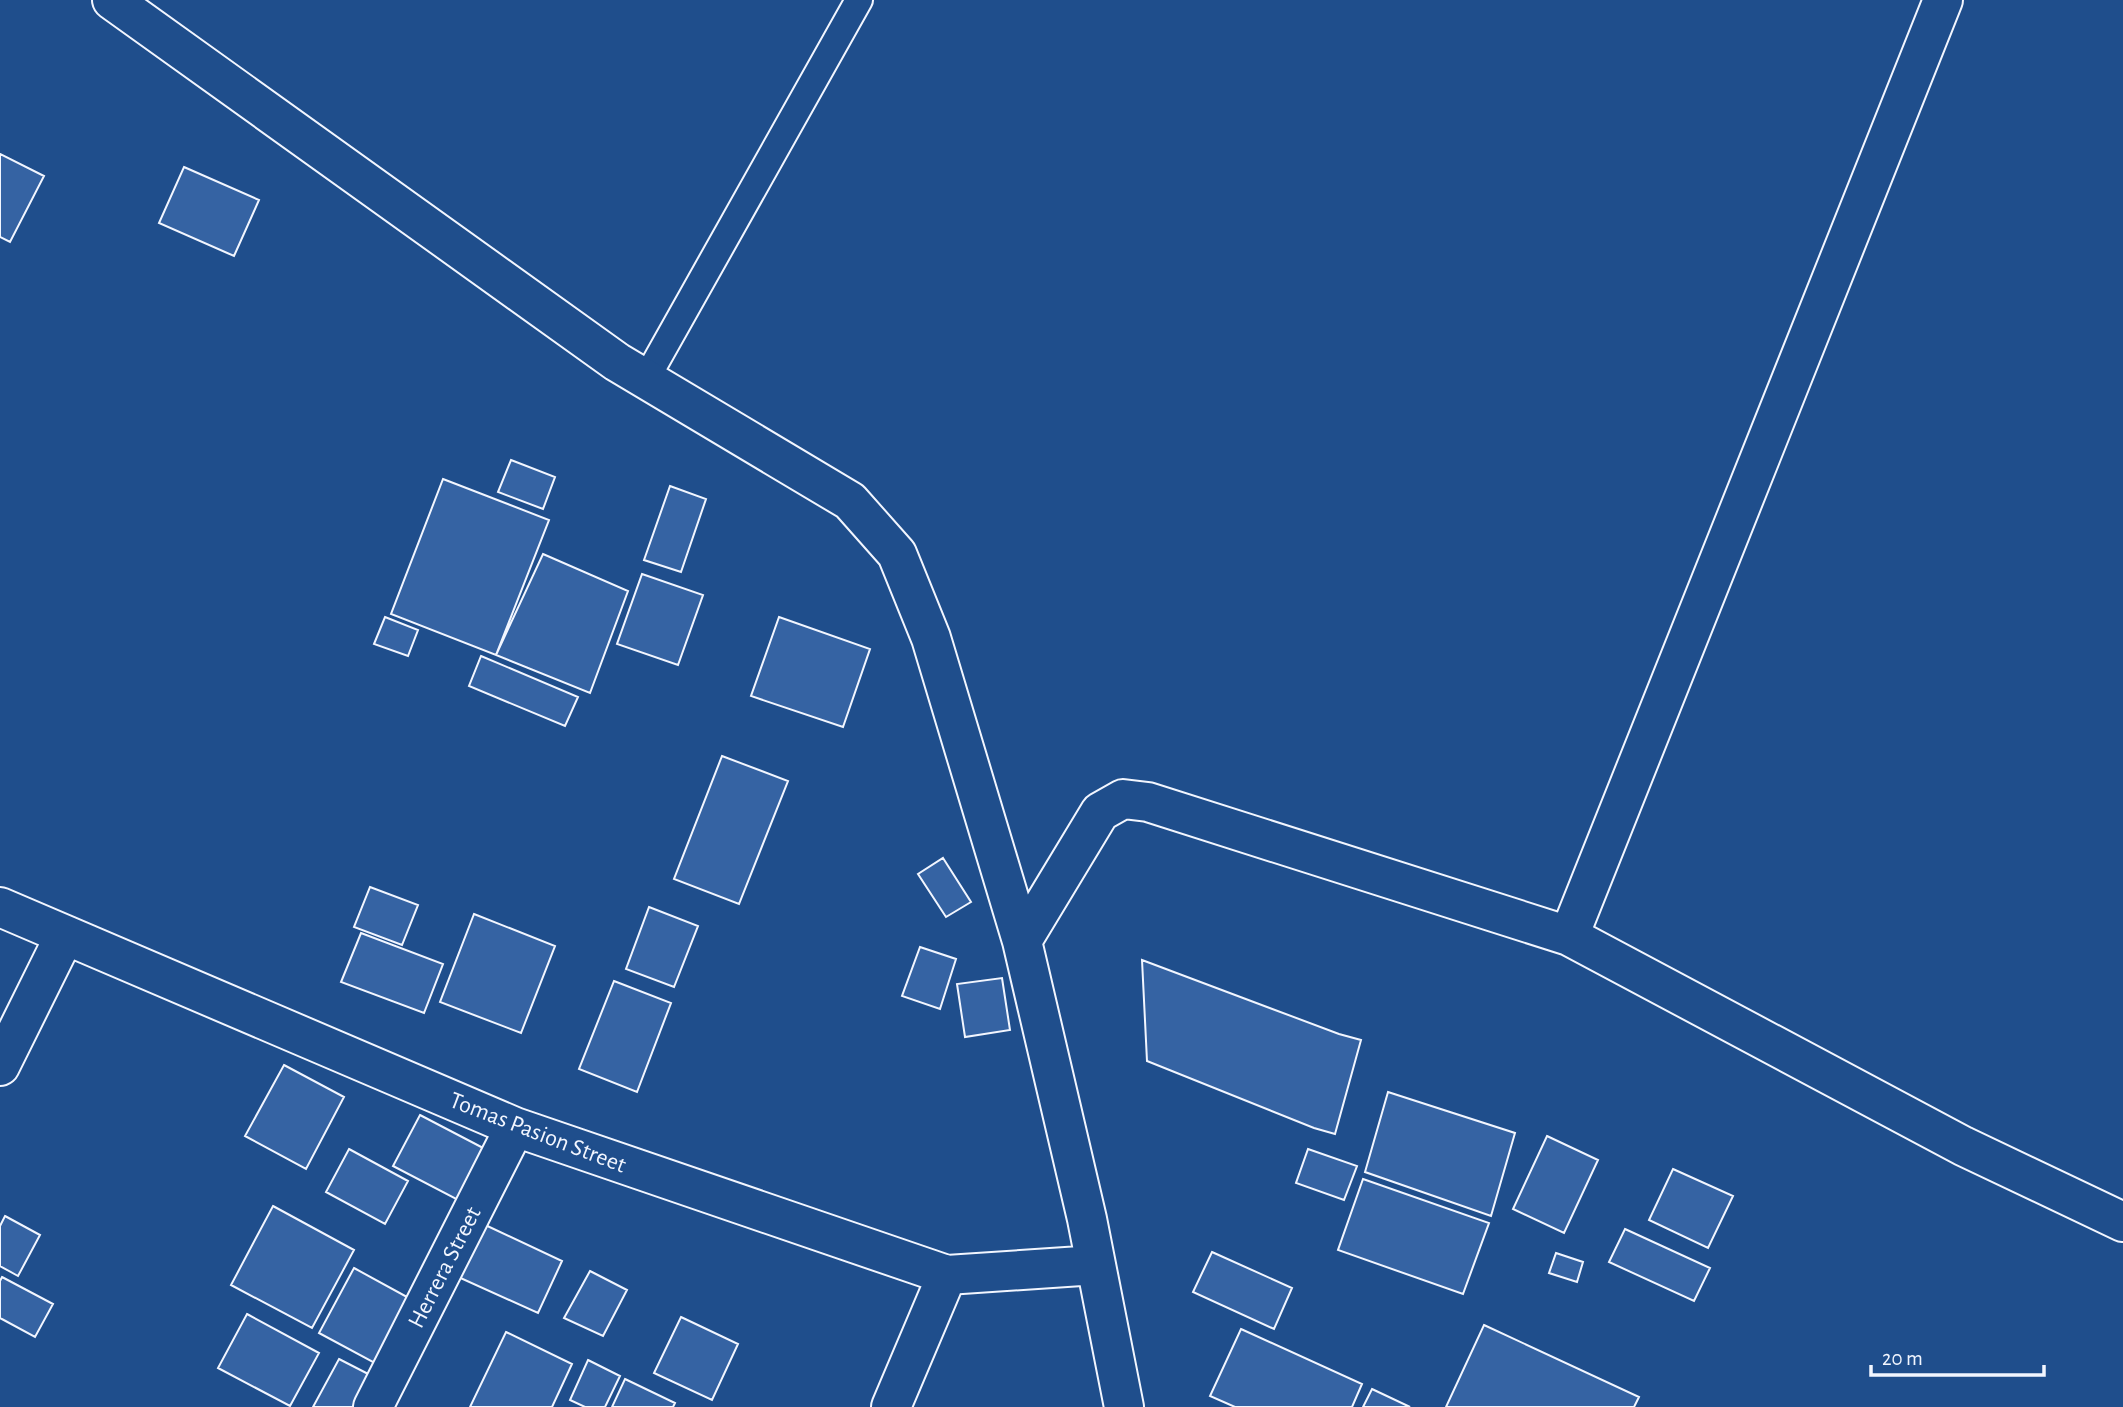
<svg xmlns="http://www.w3.org/2000/svg" width="2123" height="1407" viewBox="0 0 2123 1407" font-family="'Alegreya Sans',sans-serif">
<style>
.building{fill:#3563a3;stroke:#f2f6ff;stroke-width:2}
.lines{fill:none;stroke-linecap:round;stroke-linejoin:round}
.lane-casing{stroke:#f2f6ff;stroke-width:30}
.street-casing{stroke:#f2f6ff;stroke-width:42}
.lane{stroke:#1f4e8c;stroke-width:26}
.street{stroke:#1f4e8c;stroke-width:38}
.labels{text-anchor:middle;stroke-width:5;stroke-linejoin:round;paint-order:stroke}
.street-label{font-size:24px;fill:#f2f6ff;stroke:#1f4e8c}
</style>
<rect width="100%" height="100%" fill="#1f4e8c"/>
<path class="building" d="M 0,154 L 44,176 L 10,242 L 0,237 Z
M 184,167 L 259,200 L 234,256 L 159,223 Z
M 511,460 L 555,477 L 543,509 L 498,492 Z
M 443,479 L 549,520 L 496,655 L 391,614 Z
M 670,486 L 706,499 L 681,572 L 644,560 Z
M 543,554 L 628,591 L 590,693 L 496,655 Z
M 642,574 L 703,595 L 678,665 L 617,644 Z
M 385,617 L 418,630 L 408,656 L 374,644 Z
M 779,617 L 870,649 L 843,727 L 751,696 Z
M 481,656 L 578,697 L 565,726 L 469,686 Z
M 722,756 L 788,781 L 739,904 L 674,879 Z
M 943,858 L 971,902 L 946,917 L 918,874 Z
M 370,887 L 418,905 L 402,945 L 354,927 Z
M 649,907 L 698,926 L 674,987 L 626,969 Z
M 474,914 L 555,946 L 521,1033 L 440,1002 Z
M 361,933 L 443,964 L 424,1013 L 341,982 Z
M 920,947 L 956,959 L 940,1009 L 902,996 Z
M 1142,960 L 1339,1034 L 1361,1040 L 1335,1134 L 1314,1128 L 1147,1061 Z
M 1002,978 L 1010,1030 L 965,1037 L 957,984 Z
M 614,981 L 671,1003 L 637,1092 L 579,1069 Z
M 284,1065 L 344,1097 L 306,1169 L 245,1136 Z
M 1388,1092 L 1515,1133 L 1491,1216 L 1365,1172 Z
M 420,1115 L 487,1150 L 460,1201 L 393,1166 Z
M 1547,1136 L 1598,1160 L 1564,1233 L 1513,1209 Z
M 349,1149 L 408,1181 L 385,1224 L 326,1192 Z
M 1308,1149 L 1357,1166 L 1344,1200 L 1296,1183 Z
M 1673,1169 L 1733,1196 L 1708,1248 L 1649,1220 Z
M 1363,1179 L 1489,1223 L 1463,1294 L 1338,1250 Z
M 273,1206 L 354,1250 L 312,1328 L 231,1285 Z
M 5,1216 L 40,1235 L 18,1276 L 0,1266 L 0,1226 Z
M 481,1223 L 562,1261 L 538,1313 L 456,1276 Z
M 1625,1229 L 1710,1268 L 1694,1301 L 1609,1262 Z
M 1212,1252 L 1292,1288 L 1274,1329 L 1193,1292 Z
M 1556,1253 L 1583,1262 L 1577,1282 L 1549,1273 Z
M 354,1268 L 418,1303 L 384,1368 L 319,1333 Z
M 590,1271 L 627,1290 L 603,1336 L 564,1318 Z
M 2,1277 L 53,1304 L 35,1337 L 0,1318 L 0,1281 Z
M 247,1314 L 319,1353 L 290,1406 L 218,1368 Z
M 681,1317 L 738,1344 L 712,1400 L 654,1373 Z
M 1484,1325 L 1639,1397 L 1634,1407 L 1446,1407 Z
M 1241,1329 L 1362,1384 L 1352,1407 L 1235,1407 L 1210,1396 Z
M 506,1332 L 572,1364 L 552,1407 L 470,1407 Z
M 339,1359 L 378,1379 L 363,1407 L 313,1407 Z
M 588,1360 L 620,1376 L 605,1407 L 585,1407 L 570,1400 Z
M 625,1379 L 675,1403 L 673,1407 L 612,1407 Z
M 1372,1389 L 1410,1407 L 1363,1407 Z"/>
<g class="lines">
<defs>
<path id="lane" d="M 646,379 L 859,0"/>
<path id="street" d="M 112,0 L 617,362 L 850,501 L 897,554 L 931,638 L 1022,941 L 1087,1219 L 1124,1407
M 0,907 L 515,1127 L 947,1275 L 1096,1265
M 1569,936 L 1943,0
M 1022,941 L 1100,812 L 1123,799 L 1148,802 L 1569,936 L 1963,1146 L 2123,1222
M 0,1066 L 65,935
M 373,1407 L 515,1127
M 891,1407 L 947,1275"/>
</defs>
<use href="#lane" class="lane-casing"/>
<use href="#street" class="street-casing"/>
<use href="#lane" class="lane"/>
<use href="#street" class="street"/>
</g>
<g class="labels">
<g class="street-label">
<text transform="translate(538 1132) rotate(21)" y="8">Tomas Pasion Street</text>
<text transform="translate(444 1267) rotate(-63)" y="8">Herrera Street</text>
</g>
</g>
<path d="M1871 1365v10h173v-10" fill="none" stroke="#f2f6ff" stroke-width="3.5"/>
<text x="1882" y="1365" font-size="21" fill="#f2f6ff" stroke="#1f4e8c" stroke-width="5" paint-order="stroke">20 m</text>
</svg>
